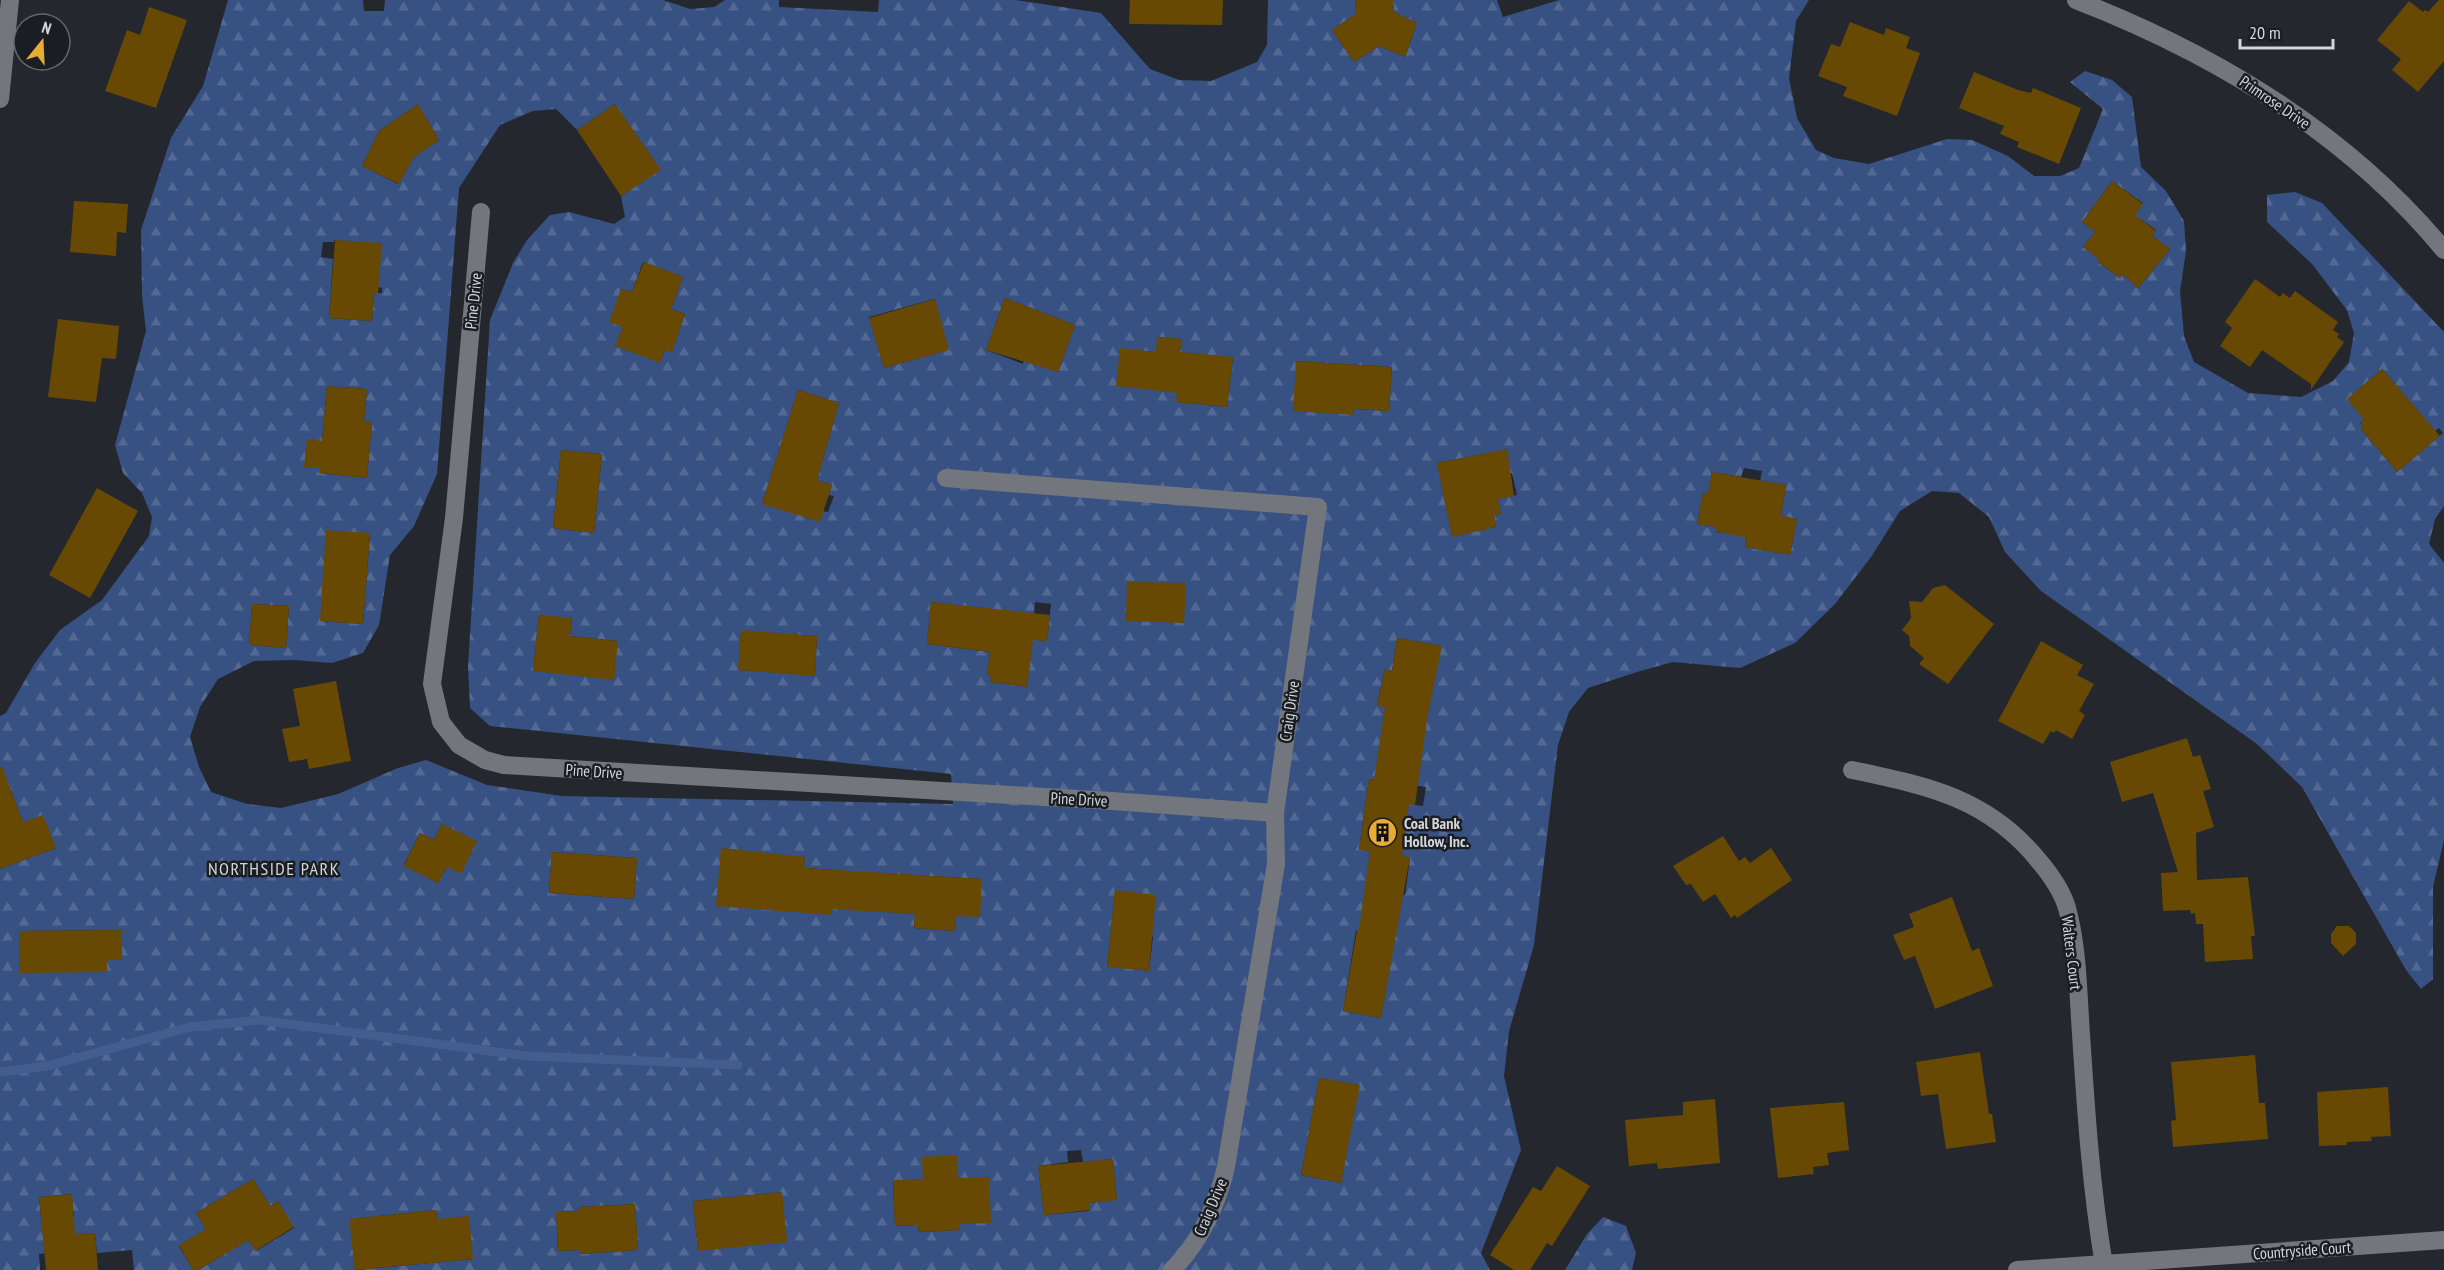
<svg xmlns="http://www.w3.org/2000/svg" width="2444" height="1270" viewBox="0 0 2444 1270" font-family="'PT Sans Narrow',sans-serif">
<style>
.forest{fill:url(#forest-firs);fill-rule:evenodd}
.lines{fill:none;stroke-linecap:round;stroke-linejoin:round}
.stream{stroke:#435d8f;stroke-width:9}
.building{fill:#674903}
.minor{stroke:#73767d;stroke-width:18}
.labels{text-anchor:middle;stroke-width:5;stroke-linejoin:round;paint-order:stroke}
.street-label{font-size:16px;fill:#d4d6da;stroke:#1a1e23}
.poi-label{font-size:16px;font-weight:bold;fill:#d4d6da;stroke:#1a1e23;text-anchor:start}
.neighbourhood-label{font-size:18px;letter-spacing:1.5px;fill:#d4d6da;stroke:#1a1e23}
</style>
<defs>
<pattern id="forest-firs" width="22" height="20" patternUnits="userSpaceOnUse" patternTransform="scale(1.5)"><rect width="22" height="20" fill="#375182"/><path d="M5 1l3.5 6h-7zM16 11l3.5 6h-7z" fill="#536993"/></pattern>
</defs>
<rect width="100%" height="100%" fill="#24272d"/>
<path class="forest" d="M 228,0 L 363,0 L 364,11 L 384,11 L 385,0 L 663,0 L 690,9 L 714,7 L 725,0 L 779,0 L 779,7 L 878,12 L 879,0 L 1016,0 L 1101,13 L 1150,69 L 1179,80 L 1211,81 L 1257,62 L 1267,45 L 1268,0 L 1355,0 L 1356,14 L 1332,30 L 1354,62 L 1379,46 L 1405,57 L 1417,23 L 1394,12 L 1393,0 L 1497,0 L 1503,17 L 1559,0 L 1809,0 L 1796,21 L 1789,78 L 1797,118 L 1816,150 L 1834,158 L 1869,164 L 1947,139 L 1972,140 L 2008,156 L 2034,176 L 2060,176 L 2079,168 L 2103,109 L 2070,82 L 2085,71 L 2112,80 L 2132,97 L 2141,167 L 2166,191 L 2184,221 L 2186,251 L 2180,291 L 2184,336 L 2194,362 L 2248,393 L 2301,397 L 2333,381 L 2349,362 L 2354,333 L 2347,310 L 2312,264 L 2267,222 L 2267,195 L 2295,192 L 2322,203 L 2444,332 L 2444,506 L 2435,519 L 2429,544 L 2444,563 L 2444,840 L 2433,887 L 2433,979 L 2421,989 L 2406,970 L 2302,787 L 2257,744 L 2041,591 L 2005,552 L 1989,517 L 1959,493 L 1932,491 L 1900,511 L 1871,557 L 1835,604 L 1795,643 L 1740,668 L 1673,662 L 1637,672 L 1588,688 L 1569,712 L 1558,745 L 1534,945 L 1509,1031 L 1504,1076 L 1521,1150 L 1481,1253 L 1490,1270 L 357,1270 L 473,1259 L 437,1219 L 436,1210 L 350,1219 L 355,1270 L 198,1270 L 222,1256 L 245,1235 L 256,1251 L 294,1228 L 278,1201 L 270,1206 L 253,1179 L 196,1213 L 206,1229 L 179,1246 L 193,1270 L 134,1270 L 132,1250 L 97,1253 L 95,1233 L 54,1236 L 55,1252 L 39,1254 L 40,1270 L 0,1270 L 0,869 L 56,848 L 23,822 L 9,785 L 0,788 L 0,716 L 6,713 L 35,663 L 60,630 L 102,600 L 149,536 L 152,517 L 142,493 L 123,473 L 115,445 L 146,331 L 142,295 L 141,230 L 171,138 L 203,86 ZM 418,104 L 439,140 L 414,157 L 398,184 L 362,166 L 379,131 ZM 615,104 L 660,170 L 621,196 L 625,217 L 614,224 L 569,212 L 550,215 L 527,240 L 513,263 L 490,320 L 468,666 L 470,708 L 490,726 L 951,774 L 953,804 L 562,796 L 487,785 L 426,760 L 398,768 L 338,794 L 281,808 L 247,804 L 211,792 L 199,767 L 190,737 L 200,707 L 218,679 L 254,661 L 294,660 L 332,663 L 363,653 L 379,625 L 390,555 L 414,526 L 437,474 L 459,188 L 500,125 L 533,111 L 556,109 L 577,130 ZM 2112,181 L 2143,203 L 2131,220 L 2138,225 L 2142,220 L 2156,230 L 2152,236 L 2170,249 L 2138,288 L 2122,274 L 2120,278 L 2098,262 L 2099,259 L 2083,247 L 2095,232 L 2082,222 ZM 334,240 L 381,244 L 378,287 L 382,288 L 382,293 L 374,293 L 372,321 L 329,318 L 333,259 L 321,257 L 323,242 L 334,242 ZM 643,262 L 683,277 L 671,309 L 685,314 L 672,351 L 665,350 L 660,362 L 616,346 L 623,327 L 621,289 L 632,292 ZM 1005,298 L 1075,325 L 1058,372 L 1024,360 L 1023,364 L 986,350 ZM 934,299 L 948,350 L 884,368 L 869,317 ZM 1158,337 L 1181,339 L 1180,352 L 1233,358 L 1227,407 L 1177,402 L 1178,388 L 1120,349 L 1156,352 ZM 1296,361 L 1392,367 L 1389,411 L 1354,409 L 1354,414 ZM 2382,369 L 2435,431 L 2439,428 L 2443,433 L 2397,472 L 2361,429 L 2363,427 L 2360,423 L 2364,420 L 2354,393 ZM 327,386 L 367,389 L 364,421 L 372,422 L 367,478 L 319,473 ZM 798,390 L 839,403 L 817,480 L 832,485 L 829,495 L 834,496 L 828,512 L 762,504 ZM 561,450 L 602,454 L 594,533 L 553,528 ZM 1488,453 L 1494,476 L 1512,473 L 1517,495 L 1498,499 L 1501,514 L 1494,515 L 1496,527 L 1452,536 L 1437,463 ZM 1744,468 L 1762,471 L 1760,481 L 1786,485 L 1781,516 L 1797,519 L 1790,555 L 1745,547 L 1747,535 L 1716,532 L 1716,527 L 1697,524 L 1703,493 L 1708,494 L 1712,472 L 1741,477 ZM 370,534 L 363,624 L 320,621 ZM 1128,582 L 1185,584 L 1126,620 ZM 931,602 L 1034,614 L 1035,602 L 1051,604 L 1047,641 L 1030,639 L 1031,652 L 1027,687 L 990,682 L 991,676 L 987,675 L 990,652 L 927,644 ZM 252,604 L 289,606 L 286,648 L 249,645 ZM 539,615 L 572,619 L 570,636 L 618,641 L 533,671 ZM 741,631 L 817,636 L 815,675 L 739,670 ZM 1397,638 L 1441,646 L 1428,713 L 1381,738 L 1385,707 L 1377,705 L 1385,669 L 1392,671 ZM 1369,779 L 1426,787 L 1423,806 L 1406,804 L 1407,822 L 1400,856 L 1410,858 L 1405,895 L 1365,890 L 1370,851 L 1359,849 ZM 442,824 L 477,842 L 447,867 L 438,883 L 404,865 L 420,833 L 434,840 ZM 721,848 L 805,858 L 804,868 L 835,870 L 832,915 ZM 552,852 L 637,858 L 634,899 L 549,893 ZM 880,873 L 982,879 L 956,916 L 955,931 L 914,928 L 915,914 L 878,911 ZM 1115,891 L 1153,937 L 1149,971 L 1107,966 ZM 122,930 L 122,960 L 107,960 L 107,972 L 19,972 L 19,931 ZM 1356,930 L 1395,937 L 1381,1018 L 1343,1011 ZM 1319,1078 L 1359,1085 L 1341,1183 L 1301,1175 ZM 1081,1150 L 1083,1162 L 1113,1159 L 1117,1199 L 1089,1203 L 1089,1211 L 1044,1215 L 1038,1166 L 1068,1162 L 1067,1151 ZM 923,1179 L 960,1230 L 959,1230 L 919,1232 L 918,1225 L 895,1226 L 893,1181 ZM 782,1192 L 698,1250 L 693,1201 ZM 71,1194 L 74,1216 L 41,1219 L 39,1197 ZM 635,1204 L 638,1250 L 580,1254 L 579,1250 L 558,1251 L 556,1212 L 579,1211 L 579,1207 Z
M 1603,1217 L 1626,1226 L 1636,1253 L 1632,1270 L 1565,1270 L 1587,1234 Z"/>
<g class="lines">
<path class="stream" d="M 0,1072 L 47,1066 L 190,1027 L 260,1020 L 527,1056 L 738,1065"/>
</g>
<path class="building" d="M 1130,0 L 1223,0 L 1222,25 L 1129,24 Z
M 1355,0 L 1393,0 L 1394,12 L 1417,23 L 1405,57 L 1379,46 L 1354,62 L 1332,30 L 1356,14 Z
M 2439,0 L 2444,0 L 2444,61 L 2418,92 L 2392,70 L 2401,59 L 2377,40 L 2409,1 L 2423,12 L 2425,10 L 2428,12 Z
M 149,7 L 187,20 L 156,108 L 105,91 L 127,30 L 140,35 Z
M 1850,22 L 1884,35 L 1886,28 L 1910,37 L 1906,48 L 1920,53 L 1897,116 L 1843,96 L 1847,87 L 1818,76 L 1831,44 L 1840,47 Z
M 1974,72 L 2018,90 L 2031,93 L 2033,88 L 2081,108 L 2059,164 L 2017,147 L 2019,142 L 2000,134 L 2004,126 L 1959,108 Z
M 418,104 L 439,140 L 414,157 L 399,184 L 362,166 L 379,131 Z
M 615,104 L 661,170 L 621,196 L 577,130 Z
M 2112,181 L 2143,204 L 2135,215 L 2156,231 L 2152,236 L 2170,249 L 2138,288 L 2122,274 L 2120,278 L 2097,261 L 2099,259 L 2083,247 L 2095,232 L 2082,222 Z
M 74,201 L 128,204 L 126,233 L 117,232 L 116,256 L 70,252 Z
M 335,240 L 382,243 L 378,293 L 374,293 L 372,321 L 329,318 Z
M 644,262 L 683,277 L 671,309 L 685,314 L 672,352 L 665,350 L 660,363 L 615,346 L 623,327 L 609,322 L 621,289 L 632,292 Z
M 2255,279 L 2280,297 L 2283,293 L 2290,298 L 2295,291 L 2338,322 L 2333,330 L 2339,334 L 2337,337 L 2344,342 L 2311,390 L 2311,384 L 2262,350 L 2250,367 L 2220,346 L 2232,328 L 2225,322 Z
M 1005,298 L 1075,325 L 1058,372 L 986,350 Z
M 935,299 L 949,350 L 884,368 L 869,318 Z
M 58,319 L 119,326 L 116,359 L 102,358 L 96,402 L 48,397 Z
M 1157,337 L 1182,339 L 1180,352 L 1233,357 L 1227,407 L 1176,402 L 1177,393 L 1116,386 L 1120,348 L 1156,352 Z
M 1296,361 L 1392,367 L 1389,411 L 1354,409 L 1354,415 L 1293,411 Z
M 2382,369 L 2440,436 L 2397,472 L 2361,429 L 2363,427 L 2360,424 L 2364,420 L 2347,399 Z
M 327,386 L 367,389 L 364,421 L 372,422 L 367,478 L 319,473 L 319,468 L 304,467 L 307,439 L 322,441 Z
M 798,390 L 839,403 L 817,480 L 832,485 L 820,522 L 762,504 Z
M 1507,449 L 1514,496 L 1498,499 L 1501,514 L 1494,515 L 1496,527 L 1452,537 L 1437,463 Z
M 561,450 L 602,454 L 594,533 L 553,528 Z
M 1712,472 L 1786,485 L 1781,516 L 1797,519 L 1790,555 L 1745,547 L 1747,538 L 1715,531 L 1716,527 L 1697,524 L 1703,493 L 1708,494 Z
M 97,488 L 138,511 L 90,598 L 49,575 Z
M 326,530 L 370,533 L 363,624 L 320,621 Z
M 1127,582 L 1186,583 L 1184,623 L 1126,621 Z
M 1945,585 L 1994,624 L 1948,684 L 1919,664 L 1924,658 L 1910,646 L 1909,636 L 1902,630 L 1911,618 L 1909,601 L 1922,602 L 1933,588 Z
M 931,602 L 1050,615 L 1047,641 L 1033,640 L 1027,687 L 990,682 L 991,676 L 987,676 L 990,652 L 927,644 Z
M 252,604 L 289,606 L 286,648 L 249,645 Z
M 539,615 L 572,618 L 570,636 L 618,641 L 614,680 L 533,671 Z
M 741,630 L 817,636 L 815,676 L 738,670 Z
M 1397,638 L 1442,646 L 1428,713 L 1415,805 L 1409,804 L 1402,856 L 1410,857 L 1381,1018 L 1343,1011 L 1357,930 L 1359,930 L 1370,851 L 1359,850 L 1369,779 L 1374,780 L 1385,707 L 1377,706 L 1385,669 L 1392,671 Z
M 2041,641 L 2083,665 L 2077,675 L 2094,684 L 2079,711 L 2085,715 L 2072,739 L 2056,730 L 2054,733 L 2051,731 L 2043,744 L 1998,721 Z
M 336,681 L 351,761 L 309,769 L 307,759 L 289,762 L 282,729 L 300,726 L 293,689 Z
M 2187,738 L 2193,757 L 2200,755 L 2211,789 L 2203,791 L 2214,827 L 2196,833 L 2197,880 L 2248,877 L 2255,936 L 2251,936 L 2253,959 L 2205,962 L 2203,924 L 2196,924 L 2195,913 L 2191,914 L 2190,910 L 2163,911 L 2161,873 L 2178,872 L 2153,793 L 2122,802 L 2110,762 Z
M 0,767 L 2,767 L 23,822 L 43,815 L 56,848 L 0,869 Z
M 442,824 L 477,841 L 461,874 L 447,867 L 438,883 L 404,866 L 420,833 L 434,840 Z
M 1723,836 L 1739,861 L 1745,857 L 1750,863 L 1771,848 L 1792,880 L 1737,918 L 1735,915 L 1731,918 L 1715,894 L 1703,902 L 1691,884 L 1686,885 L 1673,866 Z
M 721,848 L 805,857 L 804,868 L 982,879 L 980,917 L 956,916 L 955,931 L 914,928 L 915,914 L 832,909 L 832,915 L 716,906 Z
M 552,852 L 637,858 L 634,899 L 549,893 Z
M 1115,890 L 1156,895 L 1149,971 L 1107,967 Z
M 1952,897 L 1972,951 L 1979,948 L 1993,986 L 1935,1009 L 1915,956 L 1904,960 L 1893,935 L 1914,927 L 1909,914 Z
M 2337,926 L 2349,926 L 2356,933 L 2356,944 L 2343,956 L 2331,943 L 2331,934 Z
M 122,930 L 122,960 L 107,960 L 107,972 L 19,973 L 19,931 Z
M 1980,1052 L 1989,1114 L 1992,1114 L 1996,1142 L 1946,1149 L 1938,1094 L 1921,1096 L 1916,1062 Z
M 2255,1055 L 2259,1103 L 2265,1103 L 2268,1139 L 2173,1147 L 2171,1121 L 2176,1120 L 2171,1062 Z
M 1319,1078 L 1360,1085 L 1341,1183 L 1301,1175 Z
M 2388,1087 L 2391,1136 L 2371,1137 L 2372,1141 L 2347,1142 L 2347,1145 L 2319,1146 L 2317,1092 Z
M 1715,1099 L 1720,1163 L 1658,1169 L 1657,1163 L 1629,1166 L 1625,1120 L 1683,1115 L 1683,1102 Z
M 1844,1102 L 1849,1150 L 1827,1153 L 1829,1165 L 1813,1167 L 1814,1174 L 1778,1178 L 1770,1108 Z
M 957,1155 L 958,1178 L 989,1177 L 991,1223 L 960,1224 L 960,1230 L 919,1232 L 918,1225 L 895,1226 L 893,1180 L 923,1179 L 922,1157 Z
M 1113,1159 L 1117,1200 L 1089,1203 L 1090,1210 L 1044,1215 L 1038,1166 Z
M 1557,1166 L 1590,1186 L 1552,1246 L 1547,1243 L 1530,1270 L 1514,1270 L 1490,1255 L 1533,1187 L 1541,1191 Z
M 253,1179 L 270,1206 L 278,1201 L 294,1227 L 255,1251 L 249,1240 L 198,1270 L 193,1270 L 179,1245 L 206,1229 L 196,1213 Z
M 782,1192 L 787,1242 L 698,1251 L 693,1201 Z
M 72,1194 L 75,1234 L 95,1233 L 98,1270 L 46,1270 L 39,1197 Z
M 635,1204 L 638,1250 L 579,1254 L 579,1250 L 558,1251 L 556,1212 L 579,1211 L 578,1207 Z
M 436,1210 L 437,1219 L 469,1216 L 473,1259 L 355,1270 L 349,1219 Z"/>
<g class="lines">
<path class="minor" d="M 2076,0 C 2215,54 2348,134 2444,250
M 0,99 L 10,0
M 481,212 L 454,518 L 432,684 L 441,722 L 459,745 L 485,760 L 504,765 L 1112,801 L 1275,813
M 946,478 L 1318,507 L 1275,813 L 1276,864 L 1226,1167 C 1217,1205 1200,1242 1172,1270
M 1852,770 C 1928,786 1988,798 2039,861 C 2050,874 2062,891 2067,908 C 2078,948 2078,992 2081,1034 C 2086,1111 2091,1188 2104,1265
M 2017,1270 L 2444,1240"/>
</g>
<defs>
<symbol id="building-disc" viewBox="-11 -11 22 22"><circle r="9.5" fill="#e7ac36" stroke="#1a1e23"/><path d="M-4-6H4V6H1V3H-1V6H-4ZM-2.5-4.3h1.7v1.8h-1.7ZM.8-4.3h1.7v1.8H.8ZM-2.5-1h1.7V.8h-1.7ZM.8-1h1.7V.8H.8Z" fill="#111"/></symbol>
</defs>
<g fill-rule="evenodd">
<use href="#building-disc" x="1366" y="816" width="33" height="33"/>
</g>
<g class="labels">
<g class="street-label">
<text transform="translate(2275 102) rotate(34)" y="6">Primrose Drive</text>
<text transform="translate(473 301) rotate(-84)" y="6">Pine Drive</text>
<text transform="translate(1289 711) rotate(-82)" y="6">Craig Drive</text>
<text transform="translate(594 771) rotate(4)" y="6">Pine Drive</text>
<text transform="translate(1079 799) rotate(3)" y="6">Pine Drive</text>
<text transform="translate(2072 953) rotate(83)" y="6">Walters Court</text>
<text transform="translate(1210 1207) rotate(-67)" y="6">Craig Drive</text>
<text transform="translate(2302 1250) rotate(-4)" y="6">Countryside Court</text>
</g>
<g class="poi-label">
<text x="1404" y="829">Coal Bank<tspan x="1404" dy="18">Hollow, Inc.</tspan></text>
</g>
<g class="neighbourhood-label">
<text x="274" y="875">NORTHSIDE PARK</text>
</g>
</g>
<g transform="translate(42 42) rotate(18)"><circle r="28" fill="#1a1e23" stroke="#64686c" stroke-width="1.5"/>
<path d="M0-4.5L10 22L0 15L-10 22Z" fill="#e7ac36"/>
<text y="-9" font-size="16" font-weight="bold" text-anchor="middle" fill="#d4d6da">N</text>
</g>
<path d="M2240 39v9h93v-9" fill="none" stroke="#d4d6da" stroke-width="3"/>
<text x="2249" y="39" font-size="18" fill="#d4d6da" stroke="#1a1e23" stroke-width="4.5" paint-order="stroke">20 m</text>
</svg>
